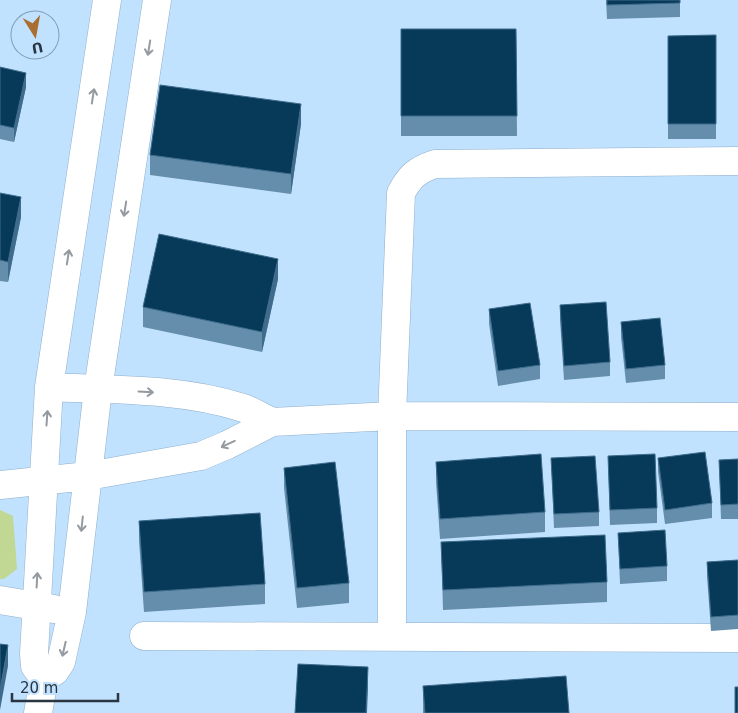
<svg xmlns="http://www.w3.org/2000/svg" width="738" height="713" viewBox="0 0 738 713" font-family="'DejaVu Sans',sans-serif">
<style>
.green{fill:#c0d894}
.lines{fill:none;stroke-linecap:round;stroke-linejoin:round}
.minor-casing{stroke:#8fafcb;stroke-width:29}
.minor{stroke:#fff;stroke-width:28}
.wall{fill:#648eac}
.shaded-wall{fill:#3f6c8b}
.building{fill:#073959;stroke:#3f6c8b}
.oneway{stroke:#949aa0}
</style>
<rect width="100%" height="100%" fill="#c1e2ff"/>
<path class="green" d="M 0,510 L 13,516 L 17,569 L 4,579 L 0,579 Z"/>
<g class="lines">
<defs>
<path id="minor" d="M 49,387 C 112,390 180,388 240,407 C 251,410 261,417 272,422
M 0,485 L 88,476 L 201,456 L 227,445 L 272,422 L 392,416 L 738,417
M 0,600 L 54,609
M 392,635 L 392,416 L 401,193 C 410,176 417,170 435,164 L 738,161
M 144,636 L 738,638
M 44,678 L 55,671 L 61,662 L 72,612 L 98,389 L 157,0
M 44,678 L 35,666 L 34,654 L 49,387 L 107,0
M 38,713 L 44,678"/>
</defs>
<use href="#minor" class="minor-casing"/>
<use href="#minor" class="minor"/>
</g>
<path class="wall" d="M 606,0 L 680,0 L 680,17 L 607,19 Z
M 401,29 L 516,29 L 517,136 L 401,136 Z
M 716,35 L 716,139 L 668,139 L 668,36 Z
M 0,67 L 26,87 L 14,142 L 0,139 Z
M 301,124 L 291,194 L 150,175 L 150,155 Z
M 0,193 L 21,217 L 8,282 L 0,281 Z
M 278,279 L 262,352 L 143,327 L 143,307 Z
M 560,305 L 610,362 L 610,376 L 564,380 L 560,320 Z
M 489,309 L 540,365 L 540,379 L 498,386 L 489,324 Z
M 621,322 L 665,365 L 665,379 L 626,383 L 621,337 Z
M 608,456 L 657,508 L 657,523 L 610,525 Z
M 551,458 L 599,512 L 599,526 L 554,528 Z
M 658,458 L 712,503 L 712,518 L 665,524 L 658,472 Z
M 738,459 L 738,519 L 721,519 L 719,460 Z
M 436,462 L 545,512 L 545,532 L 440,539 L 436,482 Z
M 284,468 L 349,583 L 349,603 L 297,608 L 284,488 Z
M 139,521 L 265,584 L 265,604 L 144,612 L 139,541 Z
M 618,533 L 667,566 L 667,581 L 620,584 Z
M 441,542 L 607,582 L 607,602 L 443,610 Z
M 738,560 L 738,629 L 711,631 L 707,576 L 707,562 Z
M 423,686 L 569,713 L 423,713 Z"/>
<path class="shaded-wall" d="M 26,73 L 26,87 L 14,142 L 14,128 Z
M 301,104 L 301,124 L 291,194 L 291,174 Z
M 21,197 L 21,217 L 8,282 L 8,262 Z
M 278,259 L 278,279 L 262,352 L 262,332 Z
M 8,645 L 8,666 L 0,710 L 0,690 Z
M 368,667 L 368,687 L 367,713 L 366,713 Z"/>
<path class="building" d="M 607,0 L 680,0 L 680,3 L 607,5 Z
M 401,29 L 516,29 L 517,116 L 401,116 Z
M 716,35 L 716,124 L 668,124 L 668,36 Z
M 0,67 L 26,73 L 14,128 L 0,125 Z
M 160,85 L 301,104 L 291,174 L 150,155 Z
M 0,193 L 21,197 L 8,262 L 0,260 Z
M 159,234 L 278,259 L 262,332 L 143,307 Z
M 606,302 L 610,362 L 564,366 L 560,305 Z
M 530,303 L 540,365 L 498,371 L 489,309 Z
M 660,318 L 665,365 L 626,369 L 621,322 Z
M 705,452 L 712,503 L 665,510 L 658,458 Z
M 541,454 L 545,512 L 440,519 L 436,462 Z
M 655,454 L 657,508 L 610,510 L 608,456 Z
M 595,456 L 599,512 L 554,514 L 551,458 Z
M 738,459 L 738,504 L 721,505 L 719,460 Z
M 335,462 L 349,583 L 297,588 L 284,468 Z
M 260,513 L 265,584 L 144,592 L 139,521 Z
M 665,530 L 667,566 L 620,569 L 618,533 Z
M 605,535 L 607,582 L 443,590 L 441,542 Z
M 738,560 L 738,615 L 711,617 L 707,562 Z
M 0,644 L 8,645 L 0,690 Z
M 298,664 L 368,667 L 366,713 L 295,713 Z
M 566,676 L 569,713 L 425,713 L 423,686 Z
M 735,687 L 738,687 L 738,713 L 735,713 Z"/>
<defs><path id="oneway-shaft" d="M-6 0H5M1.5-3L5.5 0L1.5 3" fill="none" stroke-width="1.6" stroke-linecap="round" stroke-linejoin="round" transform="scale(1.25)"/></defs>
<g class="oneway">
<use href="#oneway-shaft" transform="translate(149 48) rotate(99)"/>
<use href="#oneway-shaft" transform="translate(93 96) rotate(-81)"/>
<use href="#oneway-shaft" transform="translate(125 209) rotate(99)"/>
<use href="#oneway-shaft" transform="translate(68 257) rotate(-81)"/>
<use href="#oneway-shaft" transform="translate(146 392) rotate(3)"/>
<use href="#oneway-shaft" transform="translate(47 418) rotate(-86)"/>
<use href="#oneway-shaft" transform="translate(228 444) rotate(155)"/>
<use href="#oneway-shaft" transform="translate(82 524) rotate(96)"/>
<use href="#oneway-shaft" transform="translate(37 580) rotate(-87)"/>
<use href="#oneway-shaft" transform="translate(64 649) rotate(103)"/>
</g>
<g transform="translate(35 35) rotate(169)"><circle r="24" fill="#c1e2ff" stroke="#849db3"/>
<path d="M0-4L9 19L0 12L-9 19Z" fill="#a96e30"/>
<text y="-8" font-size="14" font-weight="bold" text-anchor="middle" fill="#293642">U</text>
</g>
<path d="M12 693v8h106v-8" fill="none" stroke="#293642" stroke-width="2.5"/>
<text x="20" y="693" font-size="15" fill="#293642" stroke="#c1e2ff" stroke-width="4" paint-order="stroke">20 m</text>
</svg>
